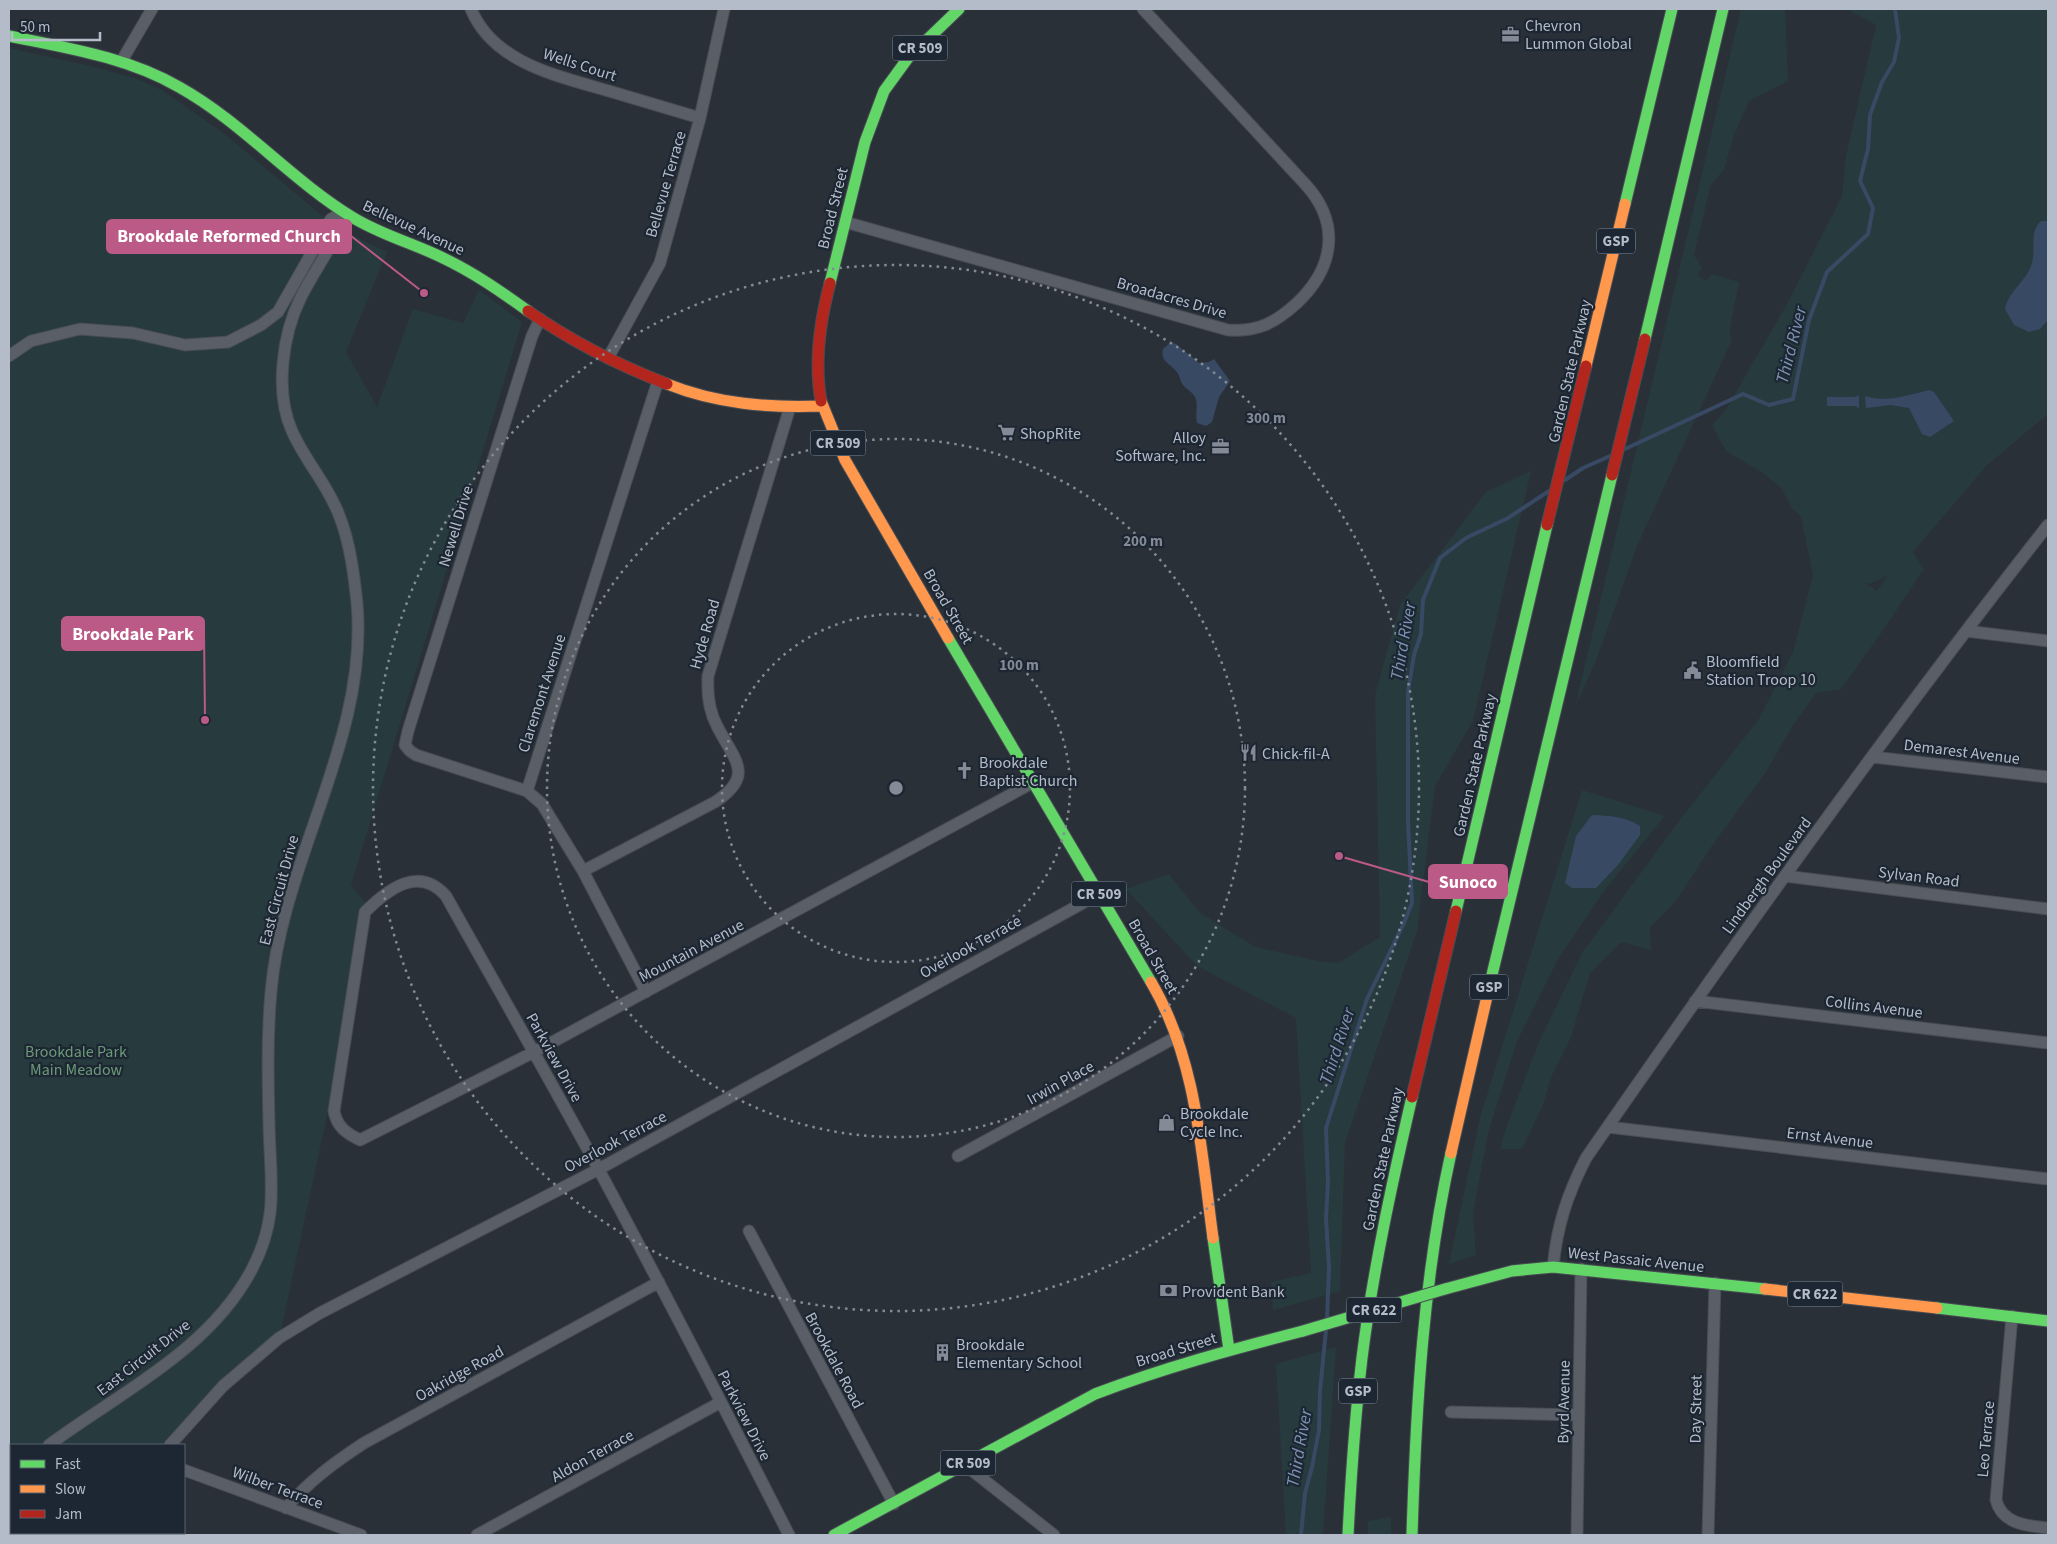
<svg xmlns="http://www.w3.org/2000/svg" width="2057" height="1544" viewBox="0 0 2057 1544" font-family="'Source Sans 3',sans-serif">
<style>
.green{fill:#273a3e;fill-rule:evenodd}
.water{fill:#384963}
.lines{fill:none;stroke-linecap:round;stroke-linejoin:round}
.stream{stroke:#384963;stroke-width:4}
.street-casing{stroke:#484c53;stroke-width:13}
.fast-casing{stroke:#484c53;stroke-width:13}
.slow-casing{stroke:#484c53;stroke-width:13}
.jam-casing{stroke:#484c53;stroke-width:13}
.street{stroke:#5a5e66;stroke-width:11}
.fast{stroke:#63d668;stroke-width:11}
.slow{stroke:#ff974d;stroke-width:11}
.jam{stroke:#b3261e;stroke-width:11}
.fast-bridge-casing{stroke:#484c55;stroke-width:13;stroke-linecap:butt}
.fast-bridge{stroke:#63d668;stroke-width:11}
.ring{fill:none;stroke:#848b96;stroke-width:2.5;stroke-dasharray:2.5 5}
.labels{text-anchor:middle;stroke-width:4.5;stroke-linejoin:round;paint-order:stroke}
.shield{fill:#1d2633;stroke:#878f9c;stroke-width:1}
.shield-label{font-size:15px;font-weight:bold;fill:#b4bcc9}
.poi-label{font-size:16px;fill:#b4bcc9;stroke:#1d2633;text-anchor:start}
.street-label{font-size:16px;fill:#b4bcc9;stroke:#1d2633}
.park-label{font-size:16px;fill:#6b9a76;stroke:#1d2633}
.water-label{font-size:18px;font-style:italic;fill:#7c92b1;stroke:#1d2633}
.centre{fill:#848b96;stroke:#1d2633;stroke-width:2.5}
.ring-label{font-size:15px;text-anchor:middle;font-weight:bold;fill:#848b96;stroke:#1d2633;stroke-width:4.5;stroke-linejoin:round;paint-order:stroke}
.leader{fill:none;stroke:#bc5a87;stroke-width:2}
.callout-dot{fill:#bc5a87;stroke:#1d2633;stroke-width:2}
.callout{fill:#bc5a87;stroke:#bc5a87;stroke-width:2}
.callout-label{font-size:18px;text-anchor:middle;font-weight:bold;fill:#fff}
</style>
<rect width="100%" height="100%" fill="#2a3038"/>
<path class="green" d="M 1741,9 L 1785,9 L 1788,81 L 1749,101 L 1734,135 L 1724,170 L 1711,184 L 1694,255 L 1702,267 L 1698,275 L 1705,281 L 1712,274 L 1739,282 L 1730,328 L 1731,342 L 1637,546 L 1596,661 L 1575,707 Z
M 1847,9 L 2048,9 L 2048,414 L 1986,466 L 1913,552 L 1924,569 L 1884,629 L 1841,689 L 1816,693 L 1793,725 L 1766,772 L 1711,847 L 1676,901 L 1650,927 L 1651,950 L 1621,942 L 1590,973 L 1571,1037 L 1551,1077 L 1543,1105 L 1522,1149 L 1500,1149 L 1506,1128 L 1539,1042 L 1582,953 L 1676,825 L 1759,719 L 1793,652 L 1813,575 L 1801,517 L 1792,508 L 1781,488 L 1763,473 L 1726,451 L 1712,425 L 1725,411 L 1785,308 L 1842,196 L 1846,156 L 1876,25 ZM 1887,576 L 1877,591 L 1864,582 L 1869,584 Z
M 9,48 L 99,68 L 134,78 L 162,90 L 226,135 L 321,215 L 356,237 L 387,252 L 346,352 L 377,407 L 413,309 L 463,323 L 479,290 L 522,322 L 351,885 L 371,910 L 278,1344 L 161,1445 L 11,1445 L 11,1533 L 44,1533 L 42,1535 L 9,1535 Z
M 1531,471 L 1473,721 L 1435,786 L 1417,931 L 1345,1143 L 1340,1291 L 1273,1310 L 1271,1282 L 1311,1273 L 1296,1018 L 1197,966 L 1126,889 L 1169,874 L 1199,912 L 1255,947 L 1318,961 L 1338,963 L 1380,937 L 1375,695 L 1400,605 L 1486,492 Z
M 1582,790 L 1665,816 L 1607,887 L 1558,959 L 1517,1041 L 1488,1133 L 1473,1214 L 1476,1255 L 1449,1264 L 1481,1114 Z
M 1336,1347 L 1323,1535 L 1286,1535 L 1276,1364 Z
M 1391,1517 L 1391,1535 L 1368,1535 L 1368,1521 Z"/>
<path class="water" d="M 2041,221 L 2048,221 L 2048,320 L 2040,329 L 2029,332 L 2014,325 L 2005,309 C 2008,292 2025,282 2031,266 C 2037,250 2028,233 2041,221 Z
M 1171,342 L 1176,344 L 1199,363 L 1209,362 L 1214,359 L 1230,381 L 1219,397 L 1212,422 L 1206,426 L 1197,423 C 1195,415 1198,407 1196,399 C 1193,392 1187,390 1183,385 C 1180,381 1180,375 1176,371 C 1169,363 1160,361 1163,349 Z
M 1929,390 L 1934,392 L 1954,421 L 1930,437 L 1922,434 L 1909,408 L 1891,405 L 1866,408 L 1865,396 C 1886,403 1908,395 1929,390 Z
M 1859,395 L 1859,409 L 1856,406 L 1827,406 L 1827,397 L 1855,397 Z
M 1592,815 C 1610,816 1625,816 1640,826 L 1640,835 L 1618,865 L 1596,888 L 1572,888 L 1565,883 L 1576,836 Z"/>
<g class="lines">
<path class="stream" d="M 1625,449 L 1743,394 L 1769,405 L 1793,399 L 1809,320 L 1827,272 L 1868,234 L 1873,208 L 1860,181 L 1868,149 L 1870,115 L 1882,82 L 1894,62 L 1899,38 L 1895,9
M 1565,480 L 1583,468 L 1610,456
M 1327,1320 L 1329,1267 L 1326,1218 L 1328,1182 L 1326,1128 L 1367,999 L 1403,925 L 1412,903 L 1408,822 L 1408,692 L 1414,655 L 1421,634 L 1423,600 L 1440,558 L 1466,538 L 1508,518 L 1549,491
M 1301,1535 L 1305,1493 L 1312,1467 L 1319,1430 L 1320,1391 L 1326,1330"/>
<defs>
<path id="street" d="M 471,9 C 493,63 558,76 609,91 C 639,100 670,109 700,118
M 121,62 L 152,9
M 845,222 L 1228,330 C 1258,332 1275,323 1297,303 C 1334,268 1341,224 1306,185 L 1143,9
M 540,319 L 532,336 L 408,731 L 405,745 L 410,751 L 416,755 L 527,791 L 542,804 L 583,871 L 646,992
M 9,356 L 31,341 L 80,329 L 133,333 L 185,345 L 228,342 L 261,325 L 278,312 L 331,219 L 343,212
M 608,358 L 660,263 L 700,118 L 724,9
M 1966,631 L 2048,641
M 1873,757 L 2048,777
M 527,791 L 658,381
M 583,871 L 715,802 C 756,775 734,760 717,726 C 709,711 707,694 708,676 L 790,407
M 1785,876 L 2048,909
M 1695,1001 L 2048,1043
M 1608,1127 L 2048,1179
M 958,1156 L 1178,1036
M 749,1231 L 894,1504
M 1553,1267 C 1557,1226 1567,1195 1586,1158 C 1735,943 1887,730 2048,525
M 2012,1316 L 1996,1500 C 2002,1524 2027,1526 2048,1528
M 1451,1412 L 1579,1415
M 49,1445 C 119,1393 208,1351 251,1271 C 280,1217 270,1181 269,1123 C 268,1079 267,1036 271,992 C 282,859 369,739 357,603 C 354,575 350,542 339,515 C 328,485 305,461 292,431 C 283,411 281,385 283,363 C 285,341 291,317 301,297 C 310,279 322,261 332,243 C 336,238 341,231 342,225 C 343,221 343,216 343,212
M 170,1445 L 223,1386 L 279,1338 L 320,1313 L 599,1169 L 1081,904 L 1098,893
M 965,1465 L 1054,1535
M 184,1470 L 361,1535
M 9,1479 L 11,1477
M 286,1508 C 309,1481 335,1462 364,1443 L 659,1282
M 477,1535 L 721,1402
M 789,1535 C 727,1413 664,1291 599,1170 C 549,1078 497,987 446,896 C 419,865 388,889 365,912 L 334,1111 C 337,1127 346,1133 360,1140 L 534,1052 L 1034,782
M 1577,1535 L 1581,1269
M 1708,1535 L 1715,1283"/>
<path id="fast" d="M 9,36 C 67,48 127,57 179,87 C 242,122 290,179 352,217 C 379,234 412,243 441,257 C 473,272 500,291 528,311
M 1625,204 L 1672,9
M 830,283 L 865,142 L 884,91 L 908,58 L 959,9
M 1645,339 L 1723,9
M 948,638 L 1151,982
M 1456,911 L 1547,525
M 1491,979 L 1612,475
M 1213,1238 L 1229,1350
M 1445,1289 L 1512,1271 L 1553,1267 L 1765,1289
M 1937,1308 L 2048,1321
M 834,1535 L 1095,1394 C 1163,1368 1233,1349 1303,1331
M 1348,1535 C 1351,1476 1355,1417 1362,1358 C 1373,1270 1392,1183 1412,1097
M 1412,1535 C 1416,1407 1423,1279 1451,1153"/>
<path id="slow" d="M 1586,366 L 1625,204
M 667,384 C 717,404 769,408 822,406
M 821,401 L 845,460 L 948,638
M 1151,982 C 1197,1060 1201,1151 1213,1238
M 1451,1153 L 1491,979
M 1765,1289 L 1937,1308"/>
<path id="jam" d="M 528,311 C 571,341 618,365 667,384
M 821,401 C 814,362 820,321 830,283
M 1612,475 L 1645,339
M 1547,525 L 1586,366
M 1412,1097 L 1456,911"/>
</defs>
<use href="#street" class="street-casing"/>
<use href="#fast" class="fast-casing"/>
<use href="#slow" class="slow-casing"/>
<use href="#jam" class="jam-casing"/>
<use href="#street" class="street"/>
<use href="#fast" class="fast"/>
<use href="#slow" class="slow"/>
<use href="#jam" class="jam"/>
<defs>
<path id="fast-bridge" d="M 1303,1331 L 1445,1289"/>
</defs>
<use href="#fast-bridge" class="fast-bridge-casing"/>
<use href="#fast-bridge" class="fast-bridge"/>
</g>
<g class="ring">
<circle cx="896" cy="788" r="174"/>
<circle cx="896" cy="788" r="349"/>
<circle cx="896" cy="788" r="523"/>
</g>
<defs>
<symbol id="office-bare" viewBox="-9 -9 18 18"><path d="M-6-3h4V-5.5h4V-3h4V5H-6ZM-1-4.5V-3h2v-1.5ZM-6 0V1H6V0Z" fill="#848b96" stroke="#1d2633" stroke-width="2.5" paint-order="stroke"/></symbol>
<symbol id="supermarket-bare" viewBox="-9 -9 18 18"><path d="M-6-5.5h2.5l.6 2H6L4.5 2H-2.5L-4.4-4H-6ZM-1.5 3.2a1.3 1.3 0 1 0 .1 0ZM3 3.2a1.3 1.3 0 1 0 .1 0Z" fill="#848b96" stroke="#1d2633" stroke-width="2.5" paint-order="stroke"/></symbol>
<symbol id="civic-bare" viewBox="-9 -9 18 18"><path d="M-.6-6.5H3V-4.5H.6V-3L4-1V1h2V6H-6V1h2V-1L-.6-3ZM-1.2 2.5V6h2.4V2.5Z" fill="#848b96" stroke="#1d2633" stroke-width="2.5" paint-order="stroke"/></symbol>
<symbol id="restaurant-bare" viewBox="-9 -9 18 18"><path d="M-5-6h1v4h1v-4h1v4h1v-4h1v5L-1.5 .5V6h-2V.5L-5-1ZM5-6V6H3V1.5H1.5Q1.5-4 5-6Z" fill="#848b96" stroke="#1d2633" stroke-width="2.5" paint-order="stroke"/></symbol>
<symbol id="church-bare" viewBox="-9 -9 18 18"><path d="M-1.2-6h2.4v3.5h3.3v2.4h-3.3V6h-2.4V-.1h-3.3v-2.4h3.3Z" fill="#848b96" stroke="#1d2633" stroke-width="2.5" paint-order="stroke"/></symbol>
<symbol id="shop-bare" viewBox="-9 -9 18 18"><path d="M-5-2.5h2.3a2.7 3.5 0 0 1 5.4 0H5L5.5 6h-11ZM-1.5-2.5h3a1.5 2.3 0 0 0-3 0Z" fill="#848b96" stroke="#1d2633" stroke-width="2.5" paint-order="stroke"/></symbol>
<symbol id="bank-bare" viewBox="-9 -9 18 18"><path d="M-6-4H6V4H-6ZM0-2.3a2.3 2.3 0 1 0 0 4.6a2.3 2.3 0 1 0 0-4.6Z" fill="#848b96" stroke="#1d2633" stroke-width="2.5" paint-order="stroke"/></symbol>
<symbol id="building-bare" viewBox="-9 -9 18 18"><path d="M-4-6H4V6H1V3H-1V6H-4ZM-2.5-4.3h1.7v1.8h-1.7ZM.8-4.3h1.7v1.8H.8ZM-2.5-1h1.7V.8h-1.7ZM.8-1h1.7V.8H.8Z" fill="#848b96" stroke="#1d2633" stroke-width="2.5" paint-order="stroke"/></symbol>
</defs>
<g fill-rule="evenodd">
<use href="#office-bare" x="1498" y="22" width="25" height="25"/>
<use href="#supermarket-bare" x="994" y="420" width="25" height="25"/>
<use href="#office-bare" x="1208" y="434" width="25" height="25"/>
<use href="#civic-bare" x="1680" y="658" width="25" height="25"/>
<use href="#restaurant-bare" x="1236" y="740" width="25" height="25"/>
<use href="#church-bare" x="952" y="758" width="25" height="25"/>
<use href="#shop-bare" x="1154" y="1110" width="25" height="25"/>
<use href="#bank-bare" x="1156" y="1278" width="25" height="25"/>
<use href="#building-bare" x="930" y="1340" width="25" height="25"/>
</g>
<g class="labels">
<g class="shield">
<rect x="892.5" y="35.5" width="55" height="25" rx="4"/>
<rect x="1597" y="228.5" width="38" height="25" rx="4"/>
<rect x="810.5" y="430.5" width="55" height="25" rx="4"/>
<rect x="1071.5" y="881.5" width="55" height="25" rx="4"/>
<rect x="1470" y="974.5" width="38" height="25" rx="4"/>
<rect x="1787.5" y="1281.5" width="55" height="25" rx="4"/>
<rect x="1346.5" y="1297.5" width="55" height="25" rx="4"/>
<rect x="1339" y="1378.5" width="38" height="25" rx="4"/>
<rect x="940.5" y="1450.5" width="55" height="25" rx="4"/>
</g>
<g class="shield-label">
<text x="920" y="53">CR 509</text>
<text x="1616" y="246">GSP</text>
<text x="838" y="448">CR 509</text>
<text x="1099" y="899">CR 509</text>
<text x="1489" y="992">GSP</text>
<text x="1815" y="1299">CR 622</text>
<text x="1374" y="1315">CR 622</text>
<text x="1358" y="1396">GSP</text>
<text x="968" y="1468">CR 509</text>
</g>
<g class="poi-label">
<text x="1525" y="31">Chevron<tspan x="1525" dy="18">Lummon Global</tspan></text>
<text x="1020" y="439">ShopRite</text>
<text x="1206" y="443" text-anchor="end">Alloy<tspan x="1206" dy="18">Software, Inc.</tspan></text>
<text x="1706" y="667">Bloomfield<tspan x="1706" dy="18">Station Troop 10</tspan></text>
<text x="1262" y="759">Chick-fil-A</text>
<text x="979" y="768">Brookdale<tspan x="979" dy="18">Baptist Church</tspan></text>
<text x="1180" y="1119">Brookdale<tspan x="1180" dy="18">Cycle Inc.</tspan></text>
<text x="1182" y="1297">Provident Bank</text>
<text x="956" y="1350">Brookdale<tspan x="956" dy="18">Elementary School</tspan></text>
</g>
<g class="street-label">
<text transform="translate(580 64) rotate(18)" y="6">Wells Court</text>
<text transform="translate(665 184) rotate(-74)" y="6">Bellevue Terrace</text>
<text transform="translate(832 208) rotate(-76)" y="6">Broad Street</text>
<text transform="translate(414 227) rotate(25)" y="6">Bellevue Avenue</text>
<text transform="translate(1172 297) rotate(16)" y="6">Broadacres Drive</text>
<text transform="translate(1569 371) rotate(-77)" y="6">Garden State Parkway</text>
<text transform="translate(455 526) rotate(-73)" y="6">Newell Drive</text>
<text transform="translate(949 606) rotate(60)" y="6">Broad Street</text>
<text transform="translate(704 634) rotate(-74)" y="6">Hyde Road</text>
<text transform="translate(541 693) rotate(-72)" y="6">Claremont Avenue</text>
<text transform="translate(1962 751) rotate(7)" y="6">Demarest Avenue</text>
<text transform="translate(1474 765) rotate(-77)" y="6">Garden State Parkway</text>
<text transform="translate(1766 875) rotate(-54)" y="6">Lindbergh Boulevard</text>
<text transform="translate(1919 876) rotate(7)" y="6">Sylvan Road</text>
<text transform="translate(278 890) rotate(-75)" y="6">East Circuit Drive</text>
<text transform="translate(970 946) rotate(-29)" y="6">Overlook Terrace</text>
<text transform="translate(691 950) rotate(-28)" y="6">Mountain Avenue</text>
<text transform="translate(1154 956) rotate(60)" y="6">Broad Street</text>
<text transform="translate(1874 1006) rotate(7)" y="6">Collins Avenue</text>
<text transform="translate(555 1057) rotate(61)" y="6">Parkview Drive</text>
<text transform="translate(1060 1082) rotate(-29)" y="6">Irwin Place</text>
<text transform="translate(1830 1137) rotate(7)" y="6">Ernst Avenue</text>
<text transform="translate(615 1141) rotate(-28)" y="6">Overlook Terrace</text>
<text transform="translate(1382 1159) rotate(-78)" y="6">Garden State Parkway</text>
<text transform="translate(1636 1259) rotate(6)" y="6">West Passaic Avenue</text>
<text transform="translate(1176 1349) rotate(-17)" y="6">Broad Street</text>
<text transform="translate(143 1357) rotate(-38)" y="6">East Circuit Drive</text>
<text transform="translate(835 1360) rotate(62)" y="6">Brookdale Road</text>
<text transform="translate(459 1373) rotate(-29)" y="6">Oakridge Road</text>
<text transform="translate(1563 1402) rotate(-89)" y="6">Byrd Avenue</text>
<text transform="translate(1695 1409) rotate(-89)" y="6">Day Street</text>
<text transform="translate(745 1415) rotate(63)" y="6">Parkview Drive</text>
<text transform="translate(1985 1439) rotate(-85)" y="6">Leo Terrace</text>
<text transform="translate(592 1455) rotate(-29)" y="6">Aldon Terrace</text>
<text transform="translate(278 1487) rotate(20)" y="6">Wilber Terrace</text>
</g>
<g class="park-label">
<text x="76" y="1057">Brookdale Park<tspan x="76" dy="18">Main Meadow</tspan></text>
</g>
<g class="water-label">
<text transform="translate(1791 345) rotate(-76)" y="6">Third River</text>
<text transform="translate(1403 641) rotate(-80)" y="6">Third River</text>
<text transform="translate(1337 1046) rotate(-72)" y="6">Third River</text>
<text transform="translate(1299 1448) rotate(-80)" y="6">Third River</text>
</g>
</g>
<circle cx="896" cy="788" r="8" class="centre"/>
<g class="ring-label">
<text x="1266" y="423">300 m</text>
<text x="1143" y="546">200 m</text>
<text x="1019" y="670">100 m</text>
</g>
<path class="leader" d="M424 293L351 236M205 720L204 633M1339 856L1429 882"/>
<g class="callout-dot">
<circle cx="424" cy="293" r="5"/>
<circle cx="205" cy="720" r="5"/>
<circle cx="1339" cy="856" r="5"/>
</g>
<g class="callout">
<rect x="107" y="220" width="244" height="33" rx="5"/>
<rect x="62" y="617" width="142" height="33" rx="5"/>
<rect x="1429" y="865" width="78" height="33" rx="5"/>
</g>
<g class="callout-label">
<text x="229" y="242">Brookdale Reformed Church</text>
<text x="133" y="640">Brookdale Park</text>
<text x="1468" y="888">Sunoco</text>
</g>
<rect width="2057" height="1544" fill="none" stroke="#b4bcc9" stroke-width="20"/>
<rect x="10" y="1444" width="175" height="90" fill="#1d2633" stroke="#59626f"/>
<rect x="20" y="1460" width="25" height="8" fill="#63d668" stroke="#59626f"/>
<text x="55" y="1469" font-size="15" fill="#b4bcc9">Fast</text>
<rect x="20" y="1485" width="25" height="8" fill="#ff974d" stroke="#59626f"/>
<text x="55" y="1494" font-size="15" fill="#b4bcc9">Slow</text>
<rect x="20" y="1510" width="25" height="8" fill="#b3261e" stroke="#59626f"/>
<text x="55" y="1519" font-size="15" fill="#b4bcc9">Jam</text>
<path d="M12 32v8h88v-8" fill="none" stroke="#b4bcc9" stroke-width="2.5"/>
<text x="20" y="32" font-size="15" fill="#b4bcc9" stroke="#1d2633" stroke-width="4" paint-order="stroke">50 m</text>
</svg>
